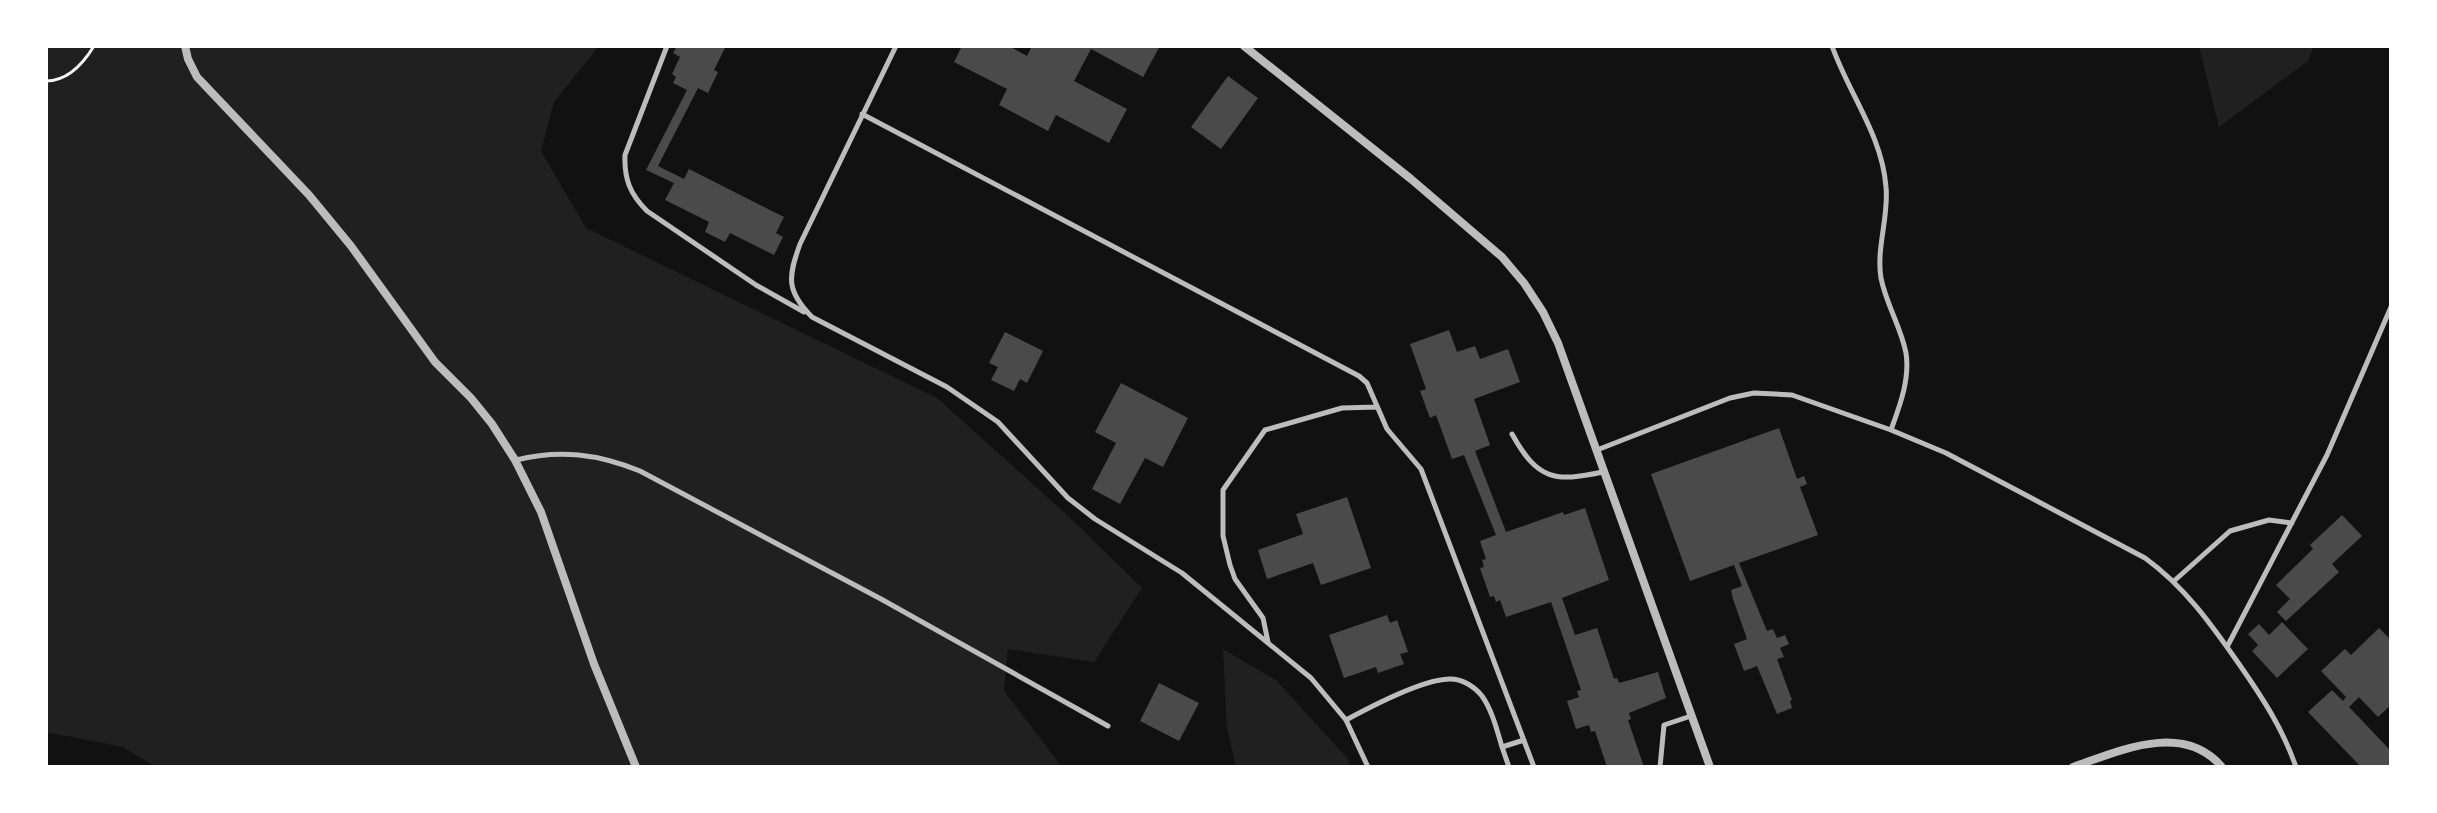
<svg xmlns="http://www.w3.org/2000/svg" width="2437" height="813" viewBox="0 0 2437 813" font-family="'Open Sans',sans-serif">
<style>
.green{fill:#202020}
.building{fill:#4a4a4a}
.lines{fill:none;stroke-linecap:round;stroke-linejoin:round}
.path{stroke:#f5f5f5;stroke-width:3}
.service{stroke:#bcbcbc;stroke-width:5}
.minor{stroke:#bcbcbc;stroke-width:8}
</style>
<rect width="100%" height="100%" fill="#111"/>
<path class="green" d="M 46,46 L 599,46 L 554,102 L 541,151 L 586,228 L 937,398 L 1066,514 L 1142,588 L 1094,662 L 1008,649 L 1004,691 L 1062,767 L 156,767 L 123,747 L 46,732 Z
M 2199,46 L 2314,46 L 2308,61 L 2219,127 Z
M 1223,649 L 1276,680 L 1348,759 L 1350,767 L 1236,767 L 1227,728 Z"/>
<path class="building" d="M 677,46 L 726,46 L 714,70 L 718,72 L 708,93 L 698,88 L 658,166 L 684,179 L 689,169 L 784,217 L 776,233 L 783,237 L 774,255 L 730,233 L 725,242 L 705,232 L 709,222 L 665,200 L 674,183 L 646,170 L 687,90 L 673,83 L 676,77 L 672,74 L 680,57 L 673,53 Z
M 962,46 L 1009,46 L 1027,56 L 1032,46 L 1160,46 L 1143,77 L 1091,49 L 1074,81 L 1127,109 L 1109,143 L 1056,115 L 1048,131 L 999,105 L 1007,89 L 954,62 Z
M 1228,76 L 1258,98 L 1221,149 L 1191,127 Z
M 1449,330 L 1457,352 L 1475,346 L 1480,359 L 1508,349 L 1520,382 L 1474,399 L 1490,445 L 1475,451 L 1506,532 L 1563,512 L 1564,515 L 1585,508 L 1609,580 L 1562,598 L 1575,635 L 1597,628 L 1614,679 L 1617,678 L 1619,683 L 1658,672 L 1666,698 L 1629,713 L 1631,719 L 1628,720 L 1644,767 L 1607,767 L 1595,731 L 1591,732 L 1589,725 L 1576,729 L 1567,701 L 1579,697 L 1577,691 L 1581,690 L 1551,602 L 1506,617 L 1500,600 L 1496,602 L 1494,596 L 1490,597 L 1480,568 L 1484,567 L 1482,560 L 1486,559 L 1480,541 L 1496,535 L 1464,455 L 1452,459 L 1436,415 L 1430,418 L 1420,391 L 1426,389 L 1410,344 Z
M 1005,332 L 1043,351 L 1027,383 L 1020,379 L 1014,391 L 991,380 L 998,367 L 989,363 Z
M 1121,383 L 1188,418 L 1163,467 L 1145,458 L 1120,504 L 1092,489 L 1116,443 L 1095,432 Z
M 1779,428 L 1797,479 L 1804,476 L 1807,484 L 1800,487 L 1818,535 L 1739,563 L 1767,631 L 1773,629 L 1777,638 L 1785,635 L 1789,644 L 1780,648 L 1784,657 L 1777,659 L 1792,700 L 1790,701 L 1792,708 L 1777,714 L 1757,666 L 1744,671 L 1734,644 L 1747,639 L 1733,599 L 1731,590 L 1742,586 L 1734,565 L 1690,581 L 1651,474 Z
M 1347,497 L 1371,568 L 1321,585 L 1313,563 L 1267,579 L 1258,550 L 1303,534 L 1296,514 Z
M 2342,515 L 2362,536 L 2332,564 L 2339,572 L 2286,621 L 2277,612 L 2290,599 L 2276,585 L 2313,549 L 2310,545 Z
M 1387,615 L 1390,623 L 1397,620 L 1408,652 L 1400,654 L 1404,664 L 1378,673 L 1376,667 L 1344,678 L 1329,635 Z
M 2282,622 L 2308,649 L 2277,678 L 2252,651 L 2258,645 L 2248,634 L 2259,624 L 2269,635 Z
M 2379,628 L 2391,640 L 2391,705 L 2378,717 L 2359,697 L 2349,707 L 2391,751 L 2391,767 L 2361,767 L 2308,712 L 2332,690 L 2343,701 L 2346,697 L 2321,671 L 2345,649 L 2351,655 Z
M 1159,683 L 1199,703 L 1179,741 L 1140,721 Z"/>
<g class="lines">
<path class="path" d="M 46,81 C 68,81 83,64 94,46"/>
<path class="service" d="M 667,46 L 625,155 C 624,179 630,194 647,211 L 756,285 L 804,312
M 896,46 L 800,244 C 788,277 786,291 812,317 L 947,387 L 998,422 L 1068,498 L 1095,519 L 1182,573 L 1311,678 L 1346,720 L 1368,767
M 1832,46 C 1849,94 1882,135 1886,187 C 1889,217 1876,248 1881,278 C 1886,304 1901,327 1906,353 C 1910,379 1900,405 1891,430
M 862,114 L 1359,376 L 1367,383 L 1387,429 L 1421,469 L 1534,767
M 1512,434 C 1538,481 1555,482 1603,472
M 1597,450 L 1730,398 L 1754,393 L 1792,395 L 1891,430 L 1946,453 L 2145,558 C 2185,587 2211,624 2239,664 C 2262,697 2283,729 2296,767
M 516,460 C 560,449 598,454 640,471 L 881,599 L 1108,726
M 2174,581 L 2230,531 L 2269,520 L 2292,523
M 1268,642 L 1263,618 L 1235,579 L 1230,565 L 1223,536 L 1223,490 L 1265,430 L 1342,408 L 1376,407
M 2227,647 L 2327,455 L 2391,307
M 1346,720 C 1370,707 1424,679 1450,679 C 1462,679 1474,686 1482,696 C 1492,710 1497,730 1502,747 L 1524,740
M 1502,747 L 1509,767
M 1660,767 L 1664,725 L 1691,716"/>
<path class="minor" d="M 185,46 L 188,59 L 197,77 L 309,195 L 351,246 L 435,362 L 471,398 L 492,424 L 515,460 L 541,512 L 594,664 L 636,767
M 1244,46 L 1411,179 L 1502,257 L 1524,283 L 1543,312 L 1558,343 L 1710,767
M 2073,767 C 2119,751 2183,721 2222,767"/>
</g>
<rect width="2437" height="813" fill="none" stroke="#ffffff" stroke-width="96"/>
</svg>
